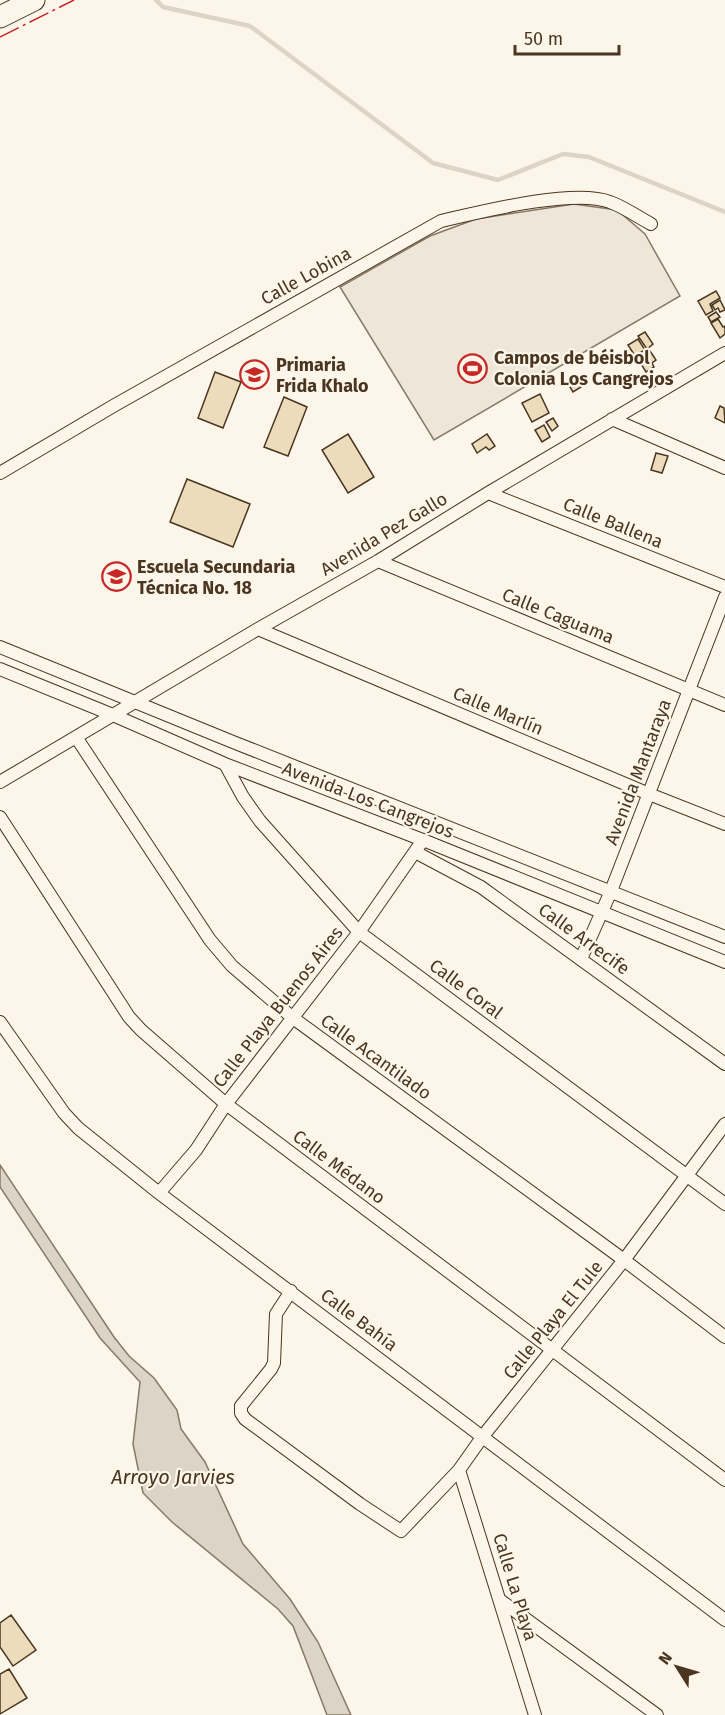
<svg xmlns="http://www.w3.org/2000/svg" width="725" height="1715" viewBox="0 0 725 1715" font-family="'Fira Sans',sans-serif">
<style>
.green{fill:#ede6d9;stroke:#887966;stroke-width:1.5}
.water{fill:#dcd4c6;stroke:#887966;stroke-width:1.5}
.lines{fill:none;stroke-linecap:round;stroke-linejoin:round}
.stream{stroke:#dcd4c6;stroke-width:4.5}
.building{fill:#ecdcbc;stroke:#4a3520;stroke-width:1.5}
.minor-casing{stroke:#4a3520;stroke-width:14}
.trunk-casing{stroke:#4a3520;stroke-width:23}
.minor{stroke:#fbf6e9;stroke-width:12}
.trunk{stroke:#fbf6e9;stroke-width:21}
.power{stroke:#c62828;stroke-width:1.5;stroke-dasharray:21 4.5 3 4.5;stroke-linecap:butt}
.labels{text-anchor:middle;stroke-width:4.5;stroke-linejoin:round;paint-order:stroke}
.street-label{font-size:18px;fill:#4a3520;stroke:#fbf6e9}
.poi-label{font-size:18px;font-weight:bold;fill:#4a3520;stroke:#fbf6e9;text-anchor:start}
.water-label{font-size:20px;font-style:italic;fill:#4a3520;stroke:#fbf6e9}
</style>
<rect width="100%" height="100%" fill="#fbf6e9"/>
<path class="green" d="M 574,204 L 617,210 L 645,234 L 680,296 L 434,440 L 340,287 L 430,236 L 476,219 Z"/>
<path class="water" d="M 0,1165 L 114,1337 L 129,1356 L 154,1378 L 177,1410 L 181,1429 L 205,1462 L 243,1544 L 290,1599 L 318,1642 L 351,1715 L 327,1715 L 293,1626 L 278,1609 L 172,1522 L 143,1493 L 133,1444 L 140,1382 L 100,1338 L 0,1187 Z"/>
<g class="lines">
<path class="stream" d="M 156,0 L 163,7 L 250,26 L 433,163 L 498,180 L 563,154 L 589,157 L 725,212"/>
</g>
<path class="building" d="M 716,291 L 720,298 L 710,304 L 713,311 L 706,315 L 698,301 Z
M 720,300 L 725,310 L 720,312 L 718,308 L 715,310 L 712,305 Z
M 716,312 L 720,317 L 711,322 L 708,317 Z
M 718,319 L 723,327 L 725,326 L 725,334 L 720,338 L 711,323 Z
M 645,332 L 653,344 L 647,349 L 638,336 Z
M 638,339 L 645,350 L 638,354 L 640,357 L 637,359 L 628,345 Z
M 650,351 L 656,360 L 652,363 L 654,367 L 646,372 L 638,359 Z
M 215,372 L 241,382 L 223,428 L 198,418 Z
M 575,376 L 581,387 L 573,392 L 567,382 Z
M 540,394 L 549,413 L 532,422 L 522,403 Z
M 284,397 L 307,407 L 288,456 L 264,447 Z
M 720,406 L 724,408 L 725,423 L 715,418 Z
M 553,418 L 558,426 L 552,431 L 546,422 Z
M 544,425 L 550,437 L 542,442 L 535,430 Z
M 348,434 L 374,477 L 348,493 L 322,450 Z
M 487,434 L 495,446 L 489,450 L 486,447 L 477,453 L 472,444 Z
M 656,453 L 668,456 L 662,473 L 651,470 Z
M 187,479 L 250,504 L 233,547 L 170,522 Z
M 11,1615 L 36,1650 L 13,1666 L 0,1647 L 0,1623 Z
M 9,1669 L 27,1698 L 0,1714 L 0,1674 Z"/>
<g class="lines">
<defs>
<path id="minor" d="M 612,419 L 725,468
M 0,473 L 115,405 L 441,221 C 480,212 574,188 610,202 C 624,207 638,217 651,224
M 488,493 L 725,587
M 378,561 L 725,705
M 258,629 L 649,794 L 725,824
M 0,647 L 233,742 L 725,937
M 0,669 L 113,715 L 225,764 L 423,840 L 725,962
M 76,737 L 210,940 L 232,966 L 293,1018 L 624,1260 L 725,1337
M 225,764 L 243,797 L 260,821 L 359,932 L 725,1204
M 0,782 L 258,629 L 378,561 L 488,493 L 725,353
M 0,817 L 129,1017 L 141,1030 L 226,1104 L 725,1480
M 417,853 L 481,887 L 725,1064
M 581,959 L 611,891 L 725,597
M 0,1022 L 64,1113 L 78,1128 L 159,1193 L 725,1620
M 159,1193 L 196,1150 L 226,1104 L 359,932 L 423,840
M 291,1291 L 276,1314 L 274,1363 L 271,1369 L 241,1406 L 241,1413 L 245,1419 L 360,1504 L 401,1531 L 459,1470 L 483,1436 L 624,1260 L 725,1124
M 459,1470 L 535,1715
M 500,1600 L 657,1715"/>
<path id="trunk" d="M 0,17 L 34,0"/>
</defs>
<use href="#minor" class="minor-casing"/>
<use href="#trunk" class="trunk-casing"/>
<use href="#minor" class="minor"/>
<use href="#trunk" class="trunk"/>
<path class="power" d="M 0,37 L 74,0"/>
</g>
<defs>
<symbol id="stadium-ring" viewBox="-11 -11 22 22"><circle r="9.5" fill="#fbf6e9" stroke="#c62828" stroke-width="1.5"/><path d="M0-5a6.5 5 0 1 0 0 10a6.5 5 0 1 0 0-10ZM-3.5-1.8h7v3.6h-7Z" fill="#c62828"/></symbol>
<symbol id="school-ring" viewBox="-11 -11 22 22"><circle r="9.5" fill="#fbf6e9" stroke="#c62828" stroke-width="1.5"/><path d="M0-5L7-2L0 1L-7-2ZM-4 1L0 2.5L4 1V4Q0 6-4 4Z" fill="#c62828"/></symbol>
</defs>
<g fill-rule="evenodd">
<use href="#stadium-ring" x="456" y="352" width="33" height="33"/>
<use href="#school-ring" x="238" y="358" width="33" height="33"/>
<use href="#school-ring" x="100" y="560" width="33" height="33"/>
</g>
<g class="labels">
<g class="street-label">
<text transform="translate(306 276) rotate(-29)" y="6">Calle Lobina</text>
<text transform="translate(613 523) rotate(22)" y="6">Calle Ballena</text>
<text transform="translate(384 534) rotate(-31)" y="6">Avenida Pez Gallo</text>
<text transform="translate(558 616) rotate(22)" y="6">Calle Caguama</text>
<text transform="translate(498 711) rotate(23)" y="6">Calle Marlín</text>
<text transform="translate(638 772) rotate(-69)" y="6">Avenida Mantaraya</text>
<text transform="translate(368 800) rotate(21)" y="6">Avenida Los Cangrejos</text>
<text transform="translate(584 939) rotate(36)" y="6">Calle Arrecife</text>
<text transform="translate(466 989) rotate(37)" y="6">Calle Coral</text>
<text transform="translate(278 1007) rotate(-52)" y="6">Calle Playa Buenos Aires</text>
<text transform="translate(376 1057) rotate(36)" y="6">Calle Acantilado</text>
<text transform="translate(339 1167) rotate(37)" y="6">Calle Médano</text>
<text transform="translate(359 1320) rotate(37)" y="6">Calle Bahía</text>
<text transform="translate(553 1320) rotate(-51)" y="6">Calle Playa El Tule</text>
<text transform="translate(515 1587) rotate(73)" y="6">Calle La Playa</text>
</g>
<g class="poi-label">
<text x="494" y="364">Campos de béisbol<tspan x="494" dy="21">Colonia Los Cangrejos</tspan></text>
<text x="276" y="371">Primaria<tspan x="276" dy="21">Frida Khalo</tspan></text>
<text x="137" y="573">Escuela Secundaria<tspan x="137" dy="21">Técnica No. 18</tspan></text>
</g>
<g class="water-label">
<text x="173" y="1484">Arroyo Jarvies</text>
</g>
</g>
<g transform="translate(677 1667) rotate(307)" stroke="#fbf6e9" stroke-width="4.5" paint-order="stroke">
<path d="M0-4.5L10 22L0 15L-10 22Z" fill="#4a3520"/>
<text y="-9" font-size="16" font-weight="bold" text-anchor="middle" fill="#4a3520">N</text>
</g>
<path d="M515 45v9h104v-9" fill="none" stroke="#4a3520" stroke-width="3"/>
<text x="524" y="45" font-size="18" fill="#4a3520" stroke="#fbf6e9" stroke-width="4.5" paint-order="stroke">50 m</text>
</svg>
